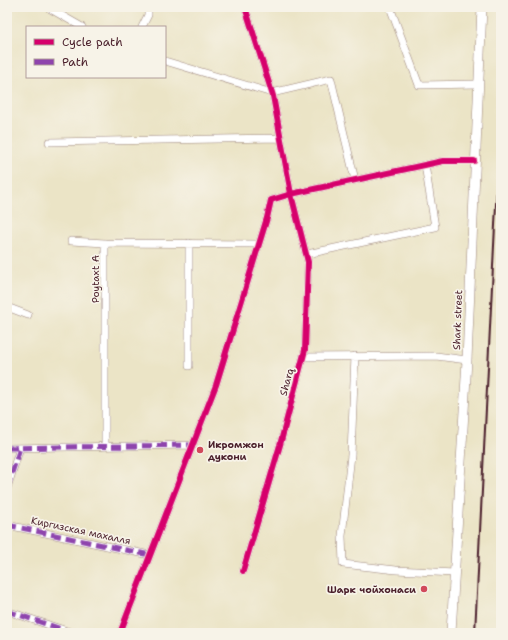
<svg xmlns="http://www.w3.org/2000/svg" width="508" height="640" viewBox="0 0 508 640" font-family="'Shantell Sans',sans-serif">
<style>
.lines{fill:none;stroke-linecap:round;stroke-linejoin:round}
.minor-casing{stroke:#9a8278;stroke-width:8}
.major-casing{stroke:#9a8278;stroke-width:10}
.minor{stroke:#fff;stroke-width:7}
.major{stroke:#fff;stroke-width:9}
.rail{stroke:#4a1f2b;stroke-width:2}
.quiet{stroke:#8e44ad;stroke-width:5;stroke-dasharray:10 5;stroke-linecap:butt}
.cycleway-casing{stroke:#f7f3e8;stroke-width:8}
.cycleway{stroke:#d6006c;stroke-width:6}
.poi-dot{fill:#d1495b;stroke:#f7f3e8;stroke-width:1.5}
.labels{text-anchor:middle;stroke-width:3.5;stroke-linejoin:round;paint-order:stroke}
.street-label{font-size:10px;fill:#4a1f2b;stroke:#f7f3e8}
.poi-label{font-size:10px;font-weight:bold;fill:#4a1f2b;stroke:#f7f3e8;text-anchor:start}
</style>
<rect width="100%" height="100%" fill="#f7f3e8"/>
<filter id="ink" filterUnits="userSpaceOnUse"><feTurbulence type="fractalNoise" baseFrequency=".025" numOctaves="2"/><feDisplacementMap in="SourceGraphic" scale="8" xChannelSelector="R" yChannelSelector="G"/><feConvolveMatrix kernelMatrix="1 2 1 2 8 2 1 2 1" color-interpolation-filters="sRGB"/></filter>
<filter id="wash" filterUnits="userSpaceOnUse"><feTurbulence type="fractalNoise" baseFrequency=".012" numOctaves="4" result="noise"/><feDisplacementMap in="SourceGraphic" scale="16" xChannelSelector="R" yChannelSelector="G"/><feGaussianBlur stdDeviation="0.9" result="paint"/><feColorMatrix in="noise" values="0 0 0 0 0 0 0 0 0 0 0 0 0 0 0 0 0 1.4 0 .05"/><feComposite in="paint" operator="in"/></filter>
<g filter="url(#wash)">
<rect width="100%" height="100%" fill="#ebe4c6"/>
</g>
<g filter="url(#ink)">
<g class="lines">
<defs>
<path id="minor" d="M 47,7 L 82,27
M 390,7 L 419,85 L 478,84
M 142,27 L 148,15 L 148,7
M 165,61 L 272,93 L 331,79 L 355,180
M 49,142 L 281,138
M 71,241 L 105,243
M 307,254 L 435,227 L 425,165
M 7,307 L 28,315
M 355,356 L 351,455 L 342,536 L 343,564 L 396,570 L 454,573
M 303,357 L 436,356 L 467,360
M 189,366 L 189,243
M 105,447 L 105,243 L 259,244
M 7,448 L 193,445
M 7,488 L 20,448
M 7,525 L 150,555
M 243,571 L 280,445 L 305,350 L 308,262 L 291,194 L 443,161 L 474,161
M 7,611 L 73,633
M 120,633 L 216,385 L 267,218 L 271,200 L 291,194 L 273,96 L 245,7"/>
<path id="major" d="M 451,633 L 467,360 L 482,7"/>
</defs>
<use href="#minor" class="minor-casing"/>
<use href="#major" class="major-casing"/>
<use href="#minor" class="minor"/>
<use href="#major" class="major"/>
<path class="rail" d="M 475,633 L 501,103"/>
<path class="quiet" d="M 7,448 L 193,445
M 7,488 L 20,448
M 7,525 L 150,555
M 7,611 L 73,633"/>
<defs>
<path id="cycleway" d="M 243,571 L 280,445 L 305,350 L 308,262 L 291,194 L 443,161 L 474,161
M 120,633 L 216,385 L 267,218 L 271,200 L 291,194 L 273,96 L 245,7"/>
</defs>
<use href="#cycleway" class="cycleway-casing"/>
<use href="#cycleway" class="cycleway"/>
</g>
</g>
<g class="poi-dot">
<circle cx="200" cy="450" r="4"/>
<circle cx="424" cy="589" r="4"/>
</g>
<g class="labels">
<g class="street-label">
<text transform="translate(95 279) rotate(-90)" y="4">Poytaxt A</text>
<text transform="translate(457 320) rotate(-88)" y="4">Shark street</text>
<text transform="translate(286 382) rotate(-75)" y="4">Sharq</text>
<text transform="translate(81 530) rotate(12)" y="4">Киргизская махалля</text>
</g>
<g class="poi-label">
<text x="208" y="448">Икромжон<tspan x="208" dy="12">дукони</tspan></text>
<text x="416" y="593" text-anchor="end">Шарк чойхонаси</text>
</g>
</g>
<rect width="508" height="640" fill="none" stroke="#f7f3e8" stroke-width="24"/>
<rect x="26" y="26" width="140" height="52" fill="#f7f3e8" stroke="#b29e9c"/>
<rect x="34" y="39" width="20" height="6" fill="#d6006c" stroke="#b29e9c"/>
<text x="62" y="46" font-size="12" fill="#4a1f2b">Cycle path</text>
<rect x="34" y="59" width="20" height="6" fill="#8e44ad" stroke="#b29e9c"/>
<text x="62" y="66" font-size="12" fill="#4a1f2b">Path</text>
</svg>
